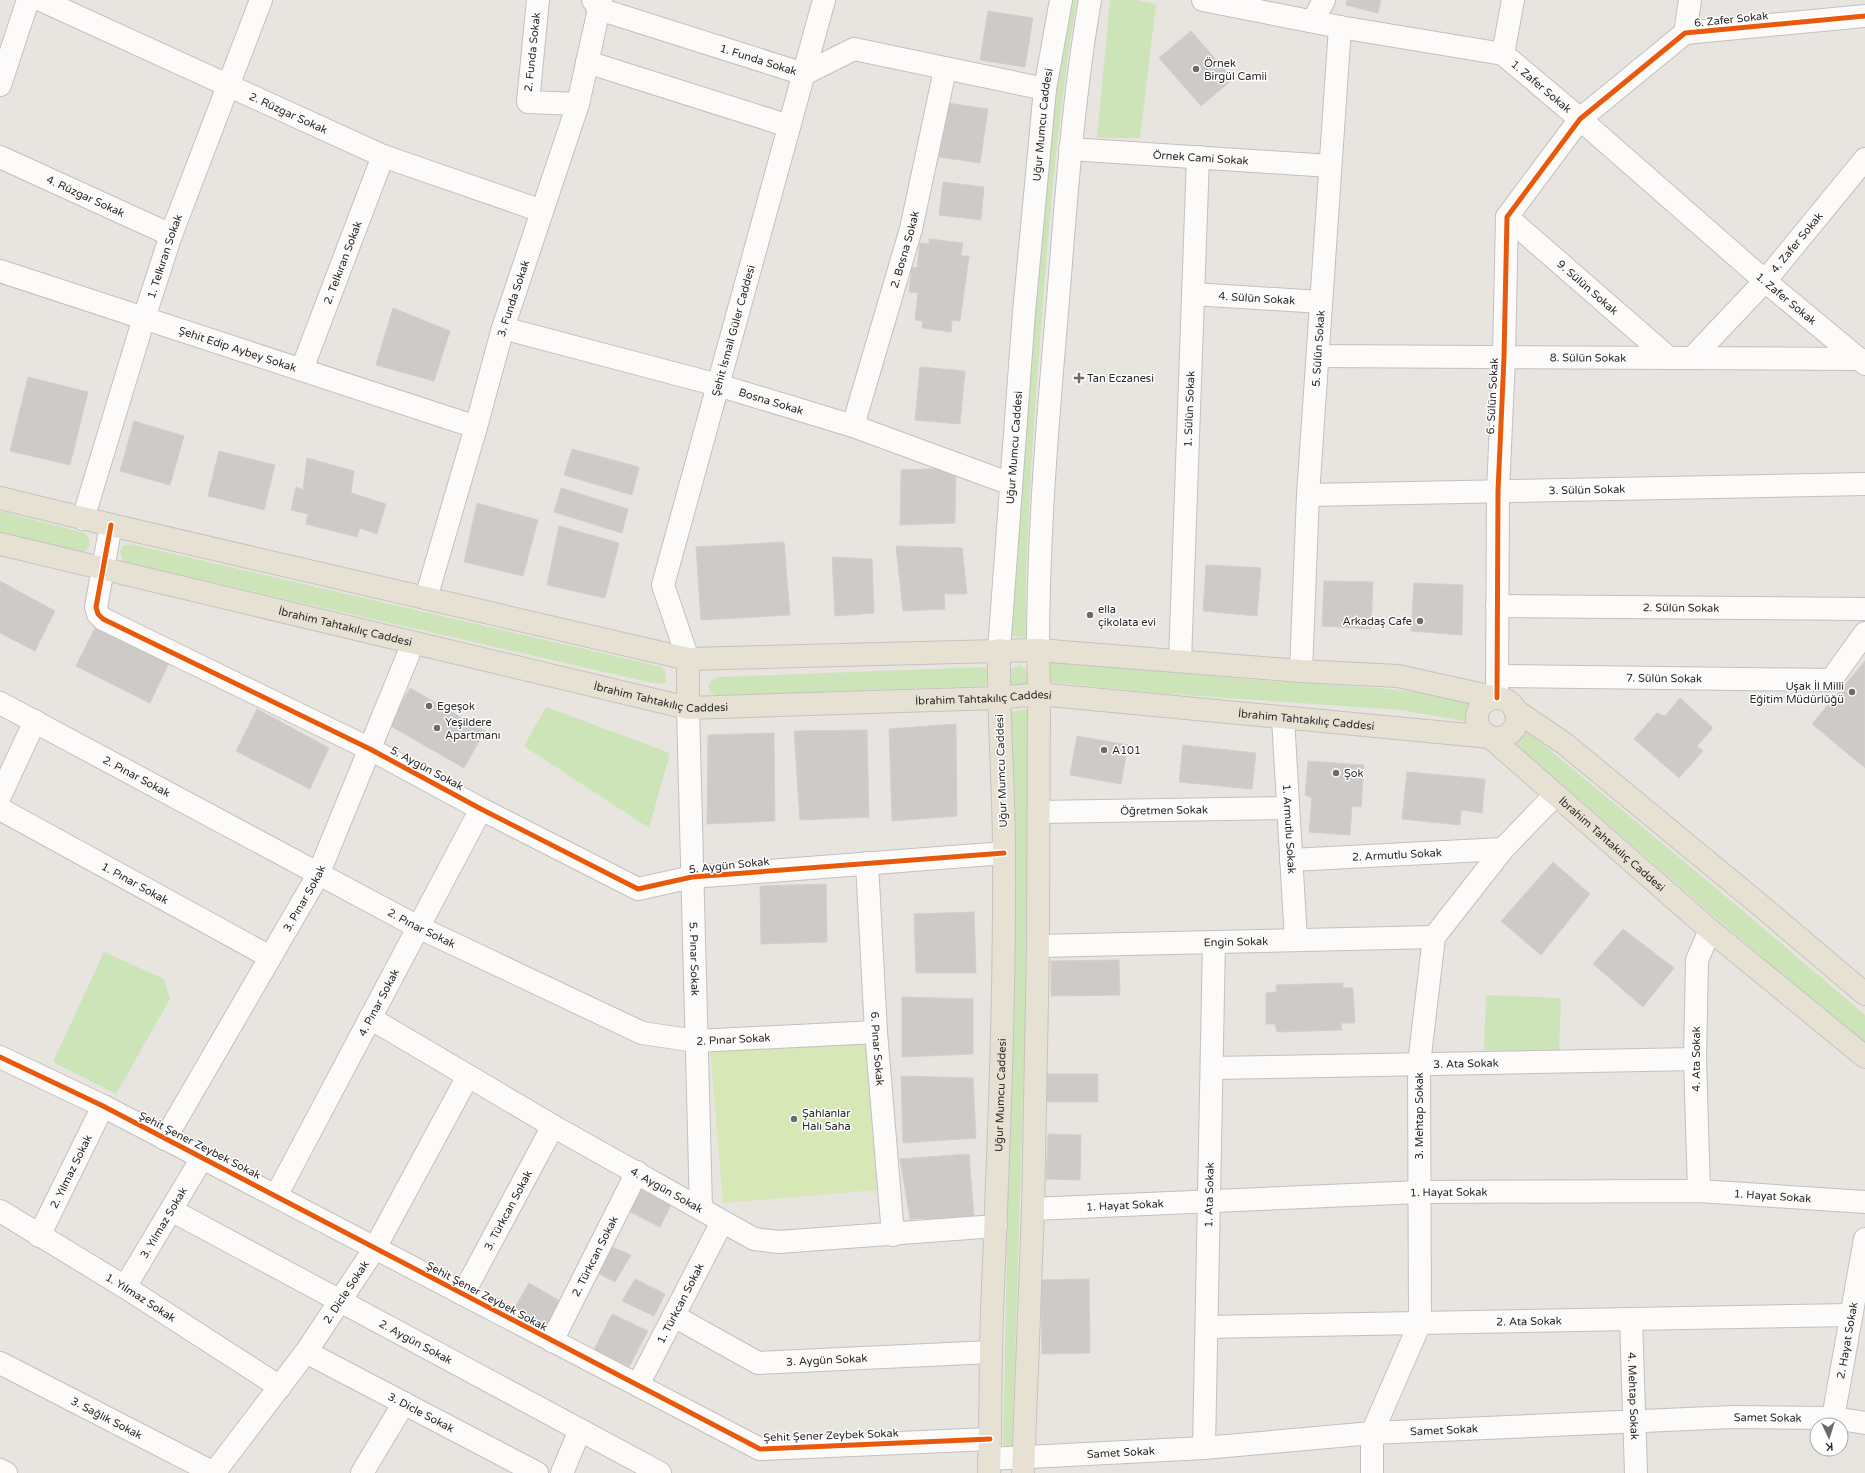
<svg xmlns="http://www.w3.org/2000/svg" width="1865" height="1473" viewBox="0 0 1865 1473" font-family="'Varela Round',sans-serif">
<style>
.green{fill:#cce4b8}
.pitch{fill:#d7e8b6}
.building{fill:#cdcac7;stroke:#d3d0cc}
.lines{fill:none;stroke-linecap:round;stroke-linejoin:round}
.minor-casing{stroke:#c2c0c1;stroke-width:24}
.major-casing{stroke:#c4c3c1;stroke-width:24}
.minor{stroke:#fcfbfa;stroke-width:22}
.major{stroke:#e6e1d3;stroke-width:22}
.cycleway-casing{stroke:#fff;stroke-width:8}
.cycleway{stroke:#e8590c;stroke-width:5}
.poi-dot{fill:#6c6b6a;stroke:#fff;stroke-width:1.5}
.labels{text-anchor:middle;stroke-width:3;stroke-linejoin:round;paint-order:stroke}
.street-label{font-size:11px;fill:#2a2a2a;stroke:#fff}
.poi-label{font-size:11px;fill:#2a2a2a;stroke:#fff;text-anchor:start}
</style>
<rect width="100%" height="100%" fill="#e8e4e0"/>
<path class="green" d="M 1068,0 L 1077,0 C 1055,126 1047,253 1037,381 C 1033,432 1030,483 1028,535 C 1026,570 1024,603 1028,638 L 1011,636 L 1022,461 L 1047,156 Z
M 1110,0 L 1136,0 L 1156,4 L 1140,138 L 1097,138 Z
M 0,511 L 85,533 C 92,542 91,548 81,554 L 0,533 Z
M 131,544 L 662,667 L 665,670 L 666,682 L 661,684 L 653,683 L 123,562 L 120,551 L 123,546 Z
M 1057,661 L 1256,680 L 1368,687 L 1425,693 L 1475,703 L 1470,722 L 1402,710 L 1155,693 L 1051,682 L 1046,679 L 1047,663 Z
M 1020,665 L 1029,672 L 1028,682 L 1026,685 L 1012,686 L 1009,683 L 1010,669 Z
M 984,667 L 989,670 L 989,682 L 984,686 L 717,696 L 711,693 L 708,686 L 712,680 L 719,677 Z
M 546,707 L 670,753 L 649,828 L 524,746 Z
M 1028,709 L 1031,839 L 1012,1452 L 1003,1452 L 1015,836 L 1010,712 Z
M 1521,726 L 1735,904 L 1865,1015 L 1865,1043 L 1716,918 L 1511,740 Z
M 104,952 L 164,979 L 170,999 L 116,1094 L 53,1062 Z
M 1486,995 L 1561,998 L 1559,1053 L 1484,1050 Z"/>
<path class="pitch" d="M 865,1036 L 877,1190 L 723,1203 L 710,1049 Z"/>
<path class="building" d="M 1347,0 L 1381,0 L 1378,13 L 1346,5 Z
M 988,11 L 1033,18 L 1025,67 L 980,60 Z
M 1191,31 L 1233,79 L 1201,106 L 1159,58 Z
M 947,103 L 988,109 L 980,163 L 939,157 Z
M 943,182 L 984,187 L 981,220 L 939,215 Z
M 929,239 L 963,243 L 961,256 L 969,256 L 960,321 L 952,320 L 951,332 L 922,328 L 923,321 L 915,320 L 918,293 L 909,292 L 912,267 L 917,268 L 920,243 L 929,244 Z
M 393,308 L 450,331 L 434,381 L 376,365 Z
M 920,367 L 965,371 L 960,424 L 915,420 Z
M 28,377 L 88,392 L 70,465 L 10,451 Z
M 134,421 L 184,436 L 170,485 L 120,471 Z
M 572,449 L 639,467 L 632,495 L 564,475 Z
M 219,451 L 275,465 L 264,510 L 208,496 Z
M 307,458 L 354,471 L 351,493 L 386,504 L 377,534 L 360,528 L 357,537 L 306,524 L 308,514 L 291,510 L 296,487 L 303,490 Z
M 956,468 L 955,523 L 900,525 L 901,470 Z
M 561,488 L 628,509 L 622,533 L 554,512 Z
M 477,503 L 538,520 L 523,576 L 464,562 Z
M 559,526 L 619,543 L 605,598 L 547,585 Z
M 784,542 L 790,615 L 701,620 L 696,547 Z
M 896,546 L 962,548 L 967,594 L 944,594 L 945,609 L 903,611 Z
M 832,557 L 872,559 L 874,613 L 835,616 Z
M 1206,565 L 1261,568 L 1257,616 L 1203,611 Z
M 0,581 L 55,611 L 35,651 L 0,633 Z
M 1324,581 L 1373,582 L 1371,629 L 1322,626 Z
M 1414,583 L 1463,585 L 1462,635 L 1411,631 Z
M 97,624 L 169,663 L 150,703 L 76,666 Z
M 1865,661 L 1865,768 L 1812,724 Z
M 410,688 L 485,731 L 464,768 L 389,725 Z
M 1680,698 L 1713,728 L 1697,746 L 1703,751 L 1679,778 L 1634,739 L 1657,713 L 1665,716 Z
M 257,709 L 329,748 L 310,789 L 236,751 Z
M 956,724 L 957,816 L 892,821 L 889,729 Z
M 867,730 L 869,817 L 800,820 L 794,731 Z
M 774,733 L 775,821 L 707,824 L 708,735 Z
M 1077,736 L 1128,745 L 1121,784 L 1070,775 Z
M 1183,745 L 1256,753 L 1252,789 L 1179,782 Z
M 1308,761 L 1364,765 L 1361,807 L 1352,806 L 1350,835 L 1309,832 L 1312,798 L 1305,795 Z
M 1407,772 L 1485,779 L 1482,813 L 1461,810 L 1460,825 L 1402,819 Z
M 1553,862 L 1590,894 L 1541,955 L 1501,921 Z
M 826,884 L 827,942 L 761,944 L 760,886 Z
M 974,912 L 976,973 L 916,973 L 914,914 Z
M 1623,929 L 1674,968 L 1643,1007 L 1593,964 Z
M 1119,960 L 1120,995 L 1051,996 L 1051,961 Z
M 1343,983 L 1343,988 L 1353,988 L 1355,1023 L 1341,1023 L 1342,1030 L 1277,1032 L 1275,1024 L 1266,1024 L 1266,993 L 1277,992 L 1276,985 Z
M 902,997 L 973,999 L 973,1054 L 902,1057 Z
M 1043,1074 L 1098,1074 L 1098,1102 L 1043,1102 Z
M 901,1076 L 973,1078 L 976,1138 L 903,1143 Z
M 1048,1134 L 1081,1135 L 1080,1180 L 1046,1179 Z
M 969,1154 L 974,1217 L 910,1219 L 900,1159 Z
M 641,1183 L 673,1201 L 660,1227 L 626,1210 Z
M 604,1244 L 631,1255 L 615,1282 L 591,1270 Z
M 635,1279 L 665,1294 L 654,1316 L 622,1301 Z
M 1089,1279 L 1090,1353 L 1042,1354 L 1041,1280 Z
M 529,1283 L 560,1301 L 545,1328 L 514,1309 Z
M 612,1314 L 648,1331 L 629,1367 L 594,1350 Z"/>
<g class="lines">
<defs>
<g id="minor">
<path id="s1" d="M 41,0 L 383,156 L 542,211"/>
<path d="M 538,0 L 528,102 L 578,104"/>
<path id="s2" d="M 593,0 L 599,9 L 804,74 L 854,49 L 1045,89"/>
<path id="s3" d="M 1203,0 L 1340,27 L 1503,54 L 1580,119 L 1765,281 L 1865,364"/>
<path d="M 1313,21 L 1324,0"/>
<path d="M 1685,33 L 1690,0"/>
<path d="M 1503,54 L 1513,0"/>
<path d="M 587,62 L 789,126"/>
<path d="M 0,85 L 28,0"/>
<path id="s4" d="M 1070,149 L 1330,166"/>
<path id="s5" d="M 0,157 L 171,235"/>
<path id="s6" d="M 1507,217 L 1669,358"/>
<path id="s7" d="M 0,271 L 476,427"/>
<path id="s8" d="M 1193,294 L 1321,302"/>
<path id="s9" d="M 503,328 L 718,385 L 853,426 L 1011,484"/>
<path id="s10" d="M 1318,356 L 1859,359"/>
<path id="s11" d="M 1692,358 L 1765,281 L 1865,159"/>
<path id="s12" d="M 302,369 L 383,156"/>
<path id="s13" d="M 853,426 L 911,229 L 945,70"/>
<path id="s14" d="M 1308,495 L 1865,484"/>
<path id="s15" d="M 83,519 L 144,318 L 171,235 L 261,0"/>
<path d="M 111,525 L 96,607 L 98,614 L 103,619 L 370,749 L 481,809 L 638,889 L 692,877 L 1004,853"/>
<path id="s16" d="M 426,598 L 476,427 L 503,328 L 578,104 L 601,0"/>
<path id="s17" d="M 1497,606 L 1865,609"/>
<path id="s18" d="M 999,650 L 1024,312 L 1045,89 L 1061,0"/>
<path d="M 1038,650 C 1038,533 1048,416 1058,300 C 1066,200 1073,99 1090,0"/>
<path id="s19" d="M 688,659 L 663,585 L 824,0"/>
<path id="s20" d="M 1180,661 L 1198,157"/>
<path id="s21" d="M 1301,671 L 1308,495 L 1340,27"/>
<path id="s22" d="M 1497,676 L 1831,680 L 1865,633"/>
<path d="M 1497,698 L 1498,491 L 1504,357 L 1507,217 L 1580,119 L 1685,33 L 1865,16"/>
<path id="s23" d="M 0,703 L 418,927 L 642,1033 L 696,1041 L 876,1032"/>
<path id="s24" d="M 688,708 L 701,1209"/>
<path id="s25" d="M 1283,718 L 1296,940"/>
<path d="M 0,796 L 35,721"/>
<path id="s26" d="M 0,809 L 270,957"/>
<path id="s27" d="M 1039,812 L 1288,808"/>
<path id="s28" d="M 1291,860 L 1503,849"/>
<path id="s29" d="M 867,863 L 876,1032 L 893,1235"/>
<path id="s30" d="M 1038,946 L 1434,937"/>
<path id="s31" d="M 370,1018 L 553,1126 L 754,1239 L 779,1242 L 996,1226"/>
<path d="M 0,1057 L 103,1106 L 760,1449 L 990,1439"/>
<path id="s32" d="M 1212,1068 L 1695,1059"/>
<path id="s33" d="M 165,1139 L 318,875 L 413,643"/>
<path d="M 1699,1191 L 1695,1059 L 1697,960 L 1710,930"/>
<path id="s34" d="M 276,1196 L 481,809"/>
<path id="s35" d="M 1033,1209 L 1419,1192 L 1699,1191 L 1865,1202"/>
<path id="s36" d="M 171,1210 L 660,1473"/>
<path id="s37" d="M 0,1211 L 125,1287 L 280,1387"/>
<path id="s38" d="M 39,1236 L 103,1106"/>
<path id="s39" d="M 125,1287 L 202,1158"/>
<path id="s40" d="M 463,1294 L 553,1126"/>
<path id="s41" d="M 674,1316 L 758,1363 L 991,1352"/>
<path id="s42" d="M 1631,1319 L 1636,1473"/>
<path id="s43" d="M 1207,1327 L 1851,1315"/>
<path id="s44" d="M 552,1341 L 637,1172"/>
<path id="s45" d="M 306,1352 L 537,1473"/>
<path id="s46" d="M 0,1363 L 214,1473"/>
<path id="s47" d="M 638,1385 L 722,1222"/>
<path id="s48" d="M 1833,1418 L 1865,1239"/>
<path id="s49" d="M 1204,1448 L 1214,942"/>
<path id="s50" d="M 989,1459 L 1204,1448 L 1372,1433 L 1733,1417 L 1833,1418 L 1865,1423"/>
<path d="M 0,1470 L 6,1473"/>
<path id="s51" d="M 214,1473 L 306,1352 L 375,1248 L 468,1076"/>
<path d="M 362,1473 L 404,1403"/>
<path d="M 562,1473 L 580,1430"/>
<path d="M 1372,1473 L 1372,1433 L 1420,1323 L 1419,1064 L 1434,937 L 1503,849 L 1555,795"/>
</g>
<g id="major">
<path d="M 0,498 L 111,525 L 688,659 L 1038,650 L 1301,671 L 1398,676 L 1497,698"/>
<path id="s52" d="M 0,544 L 688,708 L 998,698 L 1039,694 L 1490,737 L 1710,930 L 1865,1057"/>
<path d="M 688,659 L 688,708"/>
<circle cx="1497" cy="718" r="20"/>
<path d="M 1515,710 L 1565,744 L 1760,905 L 1865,994"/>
<path id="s53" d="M 989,1473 C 991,1419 990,1365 992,1312 C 998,1159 1005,1006 1004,853 C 1004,785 998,718 999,650"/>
<path d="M 1023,1473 L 1033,1209 L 1038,946 L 1039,694 L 1038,650"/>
</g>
</defs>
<use href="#minor" class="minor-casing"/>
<use href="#major" class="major-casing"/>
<use href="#minor" class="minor"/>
<use href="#major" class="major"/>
<defs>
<path id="cycleway" d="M 111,525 L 96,607 L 98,614 L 103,619 L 370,749 L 481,809 L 638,889 L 692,877 L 1004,853
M 1497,698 L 1498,491 L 1504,357 L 1507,217 L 1580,119 L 1685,33 L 1865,16
M 0,1057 L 103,1106 L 760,1449 L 990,1439"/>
</defs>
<use href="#cycleway" class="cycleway-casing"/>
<use href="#cycleway" class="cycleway"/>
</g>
<g class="poi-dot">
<circle cx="1196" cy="69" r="4"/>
<path d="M1077 372h4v4h4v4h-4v4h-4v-4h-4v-4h4z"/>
<circle cx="1090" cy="615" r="4"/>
<circle cx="1420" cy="621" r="4"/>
<circle cx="1852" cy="692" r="4"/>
<circle cx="429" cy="706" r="4"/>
<circle cx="437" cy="728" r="4"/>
<circle cx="1104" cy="750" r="4"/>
<circle cx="1336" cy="773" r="4"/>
<circle cx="794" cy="1119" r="4"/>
</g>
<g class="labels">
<g class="street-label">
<text transform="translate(1731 19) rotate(-6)" y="4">6. Zafer Sokak</text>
<text transform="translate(532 52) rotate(-84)" y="4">2. Funda Sokak</text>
<text dy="4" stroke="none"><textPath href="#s2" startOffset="178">1. Funda Sokak</textPath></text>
<text dy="4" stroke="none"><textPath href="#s3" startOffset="355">1. Zafer Sokak</textPath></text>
<text dy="4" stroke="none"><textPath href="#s1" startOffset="272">2. Rüzgar Sokak</textPath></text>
<text dy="4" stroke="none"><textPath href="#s18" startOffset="527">Uğur Mumcu Caddesi</textPath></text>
<text dy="4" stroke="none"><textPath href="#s4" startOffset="131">Örnek Cami Sokak</textPath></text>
<text dy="4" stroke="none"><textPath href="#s5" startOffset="94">4. Rüzgar Sokak</textPath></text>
<text dy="4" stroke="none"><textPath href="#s11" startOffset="156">4. Zafer Sokak</textPath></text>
<text dy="4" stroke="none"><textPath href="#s13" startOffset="184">2. Bosna Sokak</textPath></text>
<text dy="4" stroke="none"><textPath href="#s15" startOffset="275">1. Telkıran Sokak</textPath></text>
<text dy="4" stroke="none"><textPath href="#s12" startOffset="114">2. Telkıran Sokak</textPath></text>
<text dy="4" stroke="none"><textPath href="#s6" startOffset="107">9. Sülün Sokak</textPath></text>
<text dy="4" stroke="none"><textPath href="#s8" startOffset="64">4. Sülün Sokak</textPath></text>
<text dy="4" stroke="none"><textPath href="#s3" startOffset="679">1. Zafer Sokak</textPath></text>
<text dy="4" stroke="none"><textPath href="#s16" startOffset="312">3. Funda Sokak</textPath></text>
<text dy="4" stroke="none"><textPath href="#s19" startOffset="342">Şehit İsmail Güler Caddesi</textPath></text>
<text dy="4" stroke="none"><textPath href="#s7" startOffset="250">Şehit Edip Aybey Sokak</textPath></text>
<text dy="4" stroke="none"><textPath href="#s21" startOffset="323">5. Sülün Sokak</textPath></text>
<text dy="4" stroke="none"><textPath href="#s10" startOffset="270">8. Sülün Sokak</textPath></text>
<text transform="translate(1492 396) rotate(-87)" y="4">6. Sülün Sokak</text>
<text dy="4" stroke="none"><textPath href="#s9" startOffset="278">Bosna Sokak</textPath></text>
<text dy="4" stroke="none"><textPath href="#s20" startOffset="252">1. Sülün Sokak</textPath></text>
<text dy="4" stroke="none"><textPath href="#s18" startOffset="203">Uğur Mumcu Caddesi</textPath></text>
<text dy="4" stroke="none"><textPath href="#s14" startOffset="279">3. Sülün Sokak</textPath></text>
<text dy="4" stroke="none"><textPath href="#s17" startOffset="184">2. Sülün Sokak</textPath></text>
<text dy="4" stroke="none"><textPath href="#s52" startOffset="355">İbrahim Tahtakılıç Caddesi</textPath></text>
<text dy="4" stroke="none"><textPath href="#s22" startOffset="167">7. Sülün Sokak</textPath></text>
<text dy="4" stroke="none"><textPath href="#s52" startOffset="679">İbrahim Tahtakılıç Caddesi</textPath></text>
<text dy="4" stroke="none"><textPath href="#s52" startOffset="1003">İbrahim Tahtakılıç Caddesi</textPath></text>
<text dy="4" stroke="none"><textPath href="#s52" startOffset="1327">İbrahim Tahtakılıç Caddesi</textPath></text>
<text transform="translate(427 768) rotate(28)" y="4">5. Aygün Sokak</text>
<text transform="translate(1001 771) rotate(-92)" y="4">Uğur Mumcu Caddesi</text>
<text dy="4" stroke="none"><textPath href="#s23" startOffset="155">2. Pınar Sokak</textPath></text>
<text dy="4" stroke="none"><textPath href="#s27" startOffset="125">Öğretmen Sokak</textPath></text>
<text dy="4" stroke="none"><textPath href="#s25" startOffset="111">1. Armutlu Sokak</textPath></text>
<text dy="4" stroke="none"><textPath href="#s52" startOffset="1674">İbrahim Tahtakılıç Caddesi</textPath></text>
<text dy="4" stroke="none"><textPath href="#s28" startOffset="106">2. Armutlu Sokak</textPath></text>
<text transform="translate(729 865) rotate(-6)" y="4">5. Aygün Sokak</text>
<text dy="4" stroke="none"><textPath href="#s26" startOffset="154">1. Pınar Sokak</textPath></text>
<text dy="4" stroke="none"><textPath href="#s33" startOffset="278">3. Pınar Sokak</textPath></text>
<text dy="4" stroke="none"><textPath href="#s23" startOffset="478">2. Pınar Sokak</textPath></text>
<text dy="4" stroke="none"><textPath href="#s30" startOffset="198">Engin Sokak</textPath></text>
<text dy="4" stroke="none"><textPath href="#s24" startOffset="251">5. Pınar Sokak</textPath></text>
<text dy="4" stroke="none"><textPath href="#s34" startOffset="219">4. Pınar Sokak</textPath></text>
<text dy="4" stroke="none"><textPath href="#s23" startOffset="814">2. Pınar Sokak</textPath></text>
<text dy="4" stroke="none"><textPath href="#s29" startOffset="186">6. Pınar Sokak</textPath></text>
<text transform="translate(1696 1059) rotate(-90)" y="4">4. Ata Sokak</text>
<text dy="4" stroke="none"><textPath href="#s32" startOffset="254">3. Ata Sokak</textPath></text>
<text dy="4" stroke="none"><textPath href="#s53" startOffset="378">Uğur Mumcu Caddesi</textPath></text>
<text transform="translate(1419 1116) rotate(-90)" y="4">3. Mehtap Sokak</text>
<text transform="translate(200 1145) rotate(27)" y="4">Şehit Şener Zeybek Sokak</text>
<text dy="4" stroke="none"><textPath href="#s38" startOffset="72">2. Yılmaz Sokak</textPath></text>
<text dy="4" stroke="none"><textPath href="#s31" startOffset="343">4. Aygün Sokak</textPath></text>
<text dy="4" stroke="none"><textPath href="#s35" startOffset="416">1. Hayat Sokak</textPath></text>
<text dy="4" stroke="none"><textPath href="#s49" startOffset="253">1. Ata Sokak</textPath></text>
<text dy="4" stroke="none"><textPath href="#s35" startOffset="740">1. Hayat Sokak</textPath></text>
<text dy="4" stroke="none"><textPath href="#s35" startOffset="92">1. Hayat Sokak</textPath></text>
<text dy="4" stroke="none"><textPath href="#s40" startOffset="95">3. Türkcan Sokak</textPath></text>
<text dy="4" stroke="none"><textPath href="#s39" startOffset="75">3. Yılmaz Sokak</textPath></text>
<text dy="4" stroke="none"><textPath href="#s44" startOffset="95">2. Türkcan Sokak</textPath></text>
<text dy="4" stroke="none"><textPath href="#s51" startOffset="224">2. Dicle Sokak</textPath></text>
<text transform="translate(487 1296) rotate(28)" y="4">Şehit Şener Zeybek Sokak</text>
<text dy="4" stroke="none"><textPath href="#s37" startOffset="165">1. Yılmaz Sokak</textPath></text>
<text dy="4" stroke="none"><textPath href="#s47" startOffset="92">1. Türkcan Sokak</textPath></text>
<text dy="4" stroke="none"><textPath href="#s43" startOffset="322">2. Ata Sokak</textPath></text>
<text dy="4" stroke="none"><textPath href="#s48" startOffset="79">2. Hayat Sokak</textPath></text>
<text dy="4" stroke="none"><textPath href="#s36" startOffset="278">2. Aygün Sokak</textPath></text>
<text dy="4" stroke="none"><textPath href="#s41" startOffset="165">3. Aygün Sokak</textPath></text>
<text dy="4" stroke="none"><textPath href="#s42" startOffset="77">4. Mehtap Sokak</textPath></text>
<text dy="4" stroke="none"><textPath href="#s45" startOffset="130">3. Dicle Sokak</textPath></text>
<text dy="4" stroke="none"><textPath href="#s46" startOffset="120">3. Sağlık Sokak</textPath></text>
<text dy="4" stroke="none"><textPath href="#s50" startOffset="780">Samet Sokak</textPath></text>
<text dy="4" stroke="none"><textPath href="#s50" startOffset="456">Samet Sokak</textPath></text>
<text transform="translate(831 1435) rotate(-2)" y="4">Şehit Şener Zeybek Sokak</text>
<text dy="4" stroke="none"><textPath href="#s50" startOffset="132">Samet Sokak</textPath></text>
</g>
<g class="poi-label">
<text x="1204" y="67">Örnek<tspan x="1204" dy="13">Birgül Camii</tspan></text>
<text x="1087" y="382">Tan Eczanesi</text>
<text x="1098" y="613">ella<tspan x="1098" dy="13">çikolata evi</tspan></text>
<text x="1412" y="625" text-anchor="end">Arkadaş Cafe</text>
<text x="1844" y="690" text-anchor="end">Uşak İl Milli<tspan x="1844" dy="13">Eğitim Müdürlüğü</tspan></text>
<text x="437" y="710">Egeşok</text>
<text x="445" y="726">Yeşildere<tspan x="445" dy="13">Apartmanı</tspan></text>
<text x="1112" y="754">A101</text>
<text x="1344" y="777">Şok</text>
<text x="802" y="1117">Şahlanlar<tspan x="802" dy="13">Halı Saha</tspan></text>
</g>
</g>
<g transform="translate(1829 1437) rotate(176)"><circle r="19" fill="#ffffff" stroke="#aaaaaa"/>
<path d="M0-3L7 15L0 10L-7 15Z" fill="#6c6b6a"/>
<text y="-6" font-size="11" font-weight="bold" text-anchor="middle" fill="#2a2a2a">K</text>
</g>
</svg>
